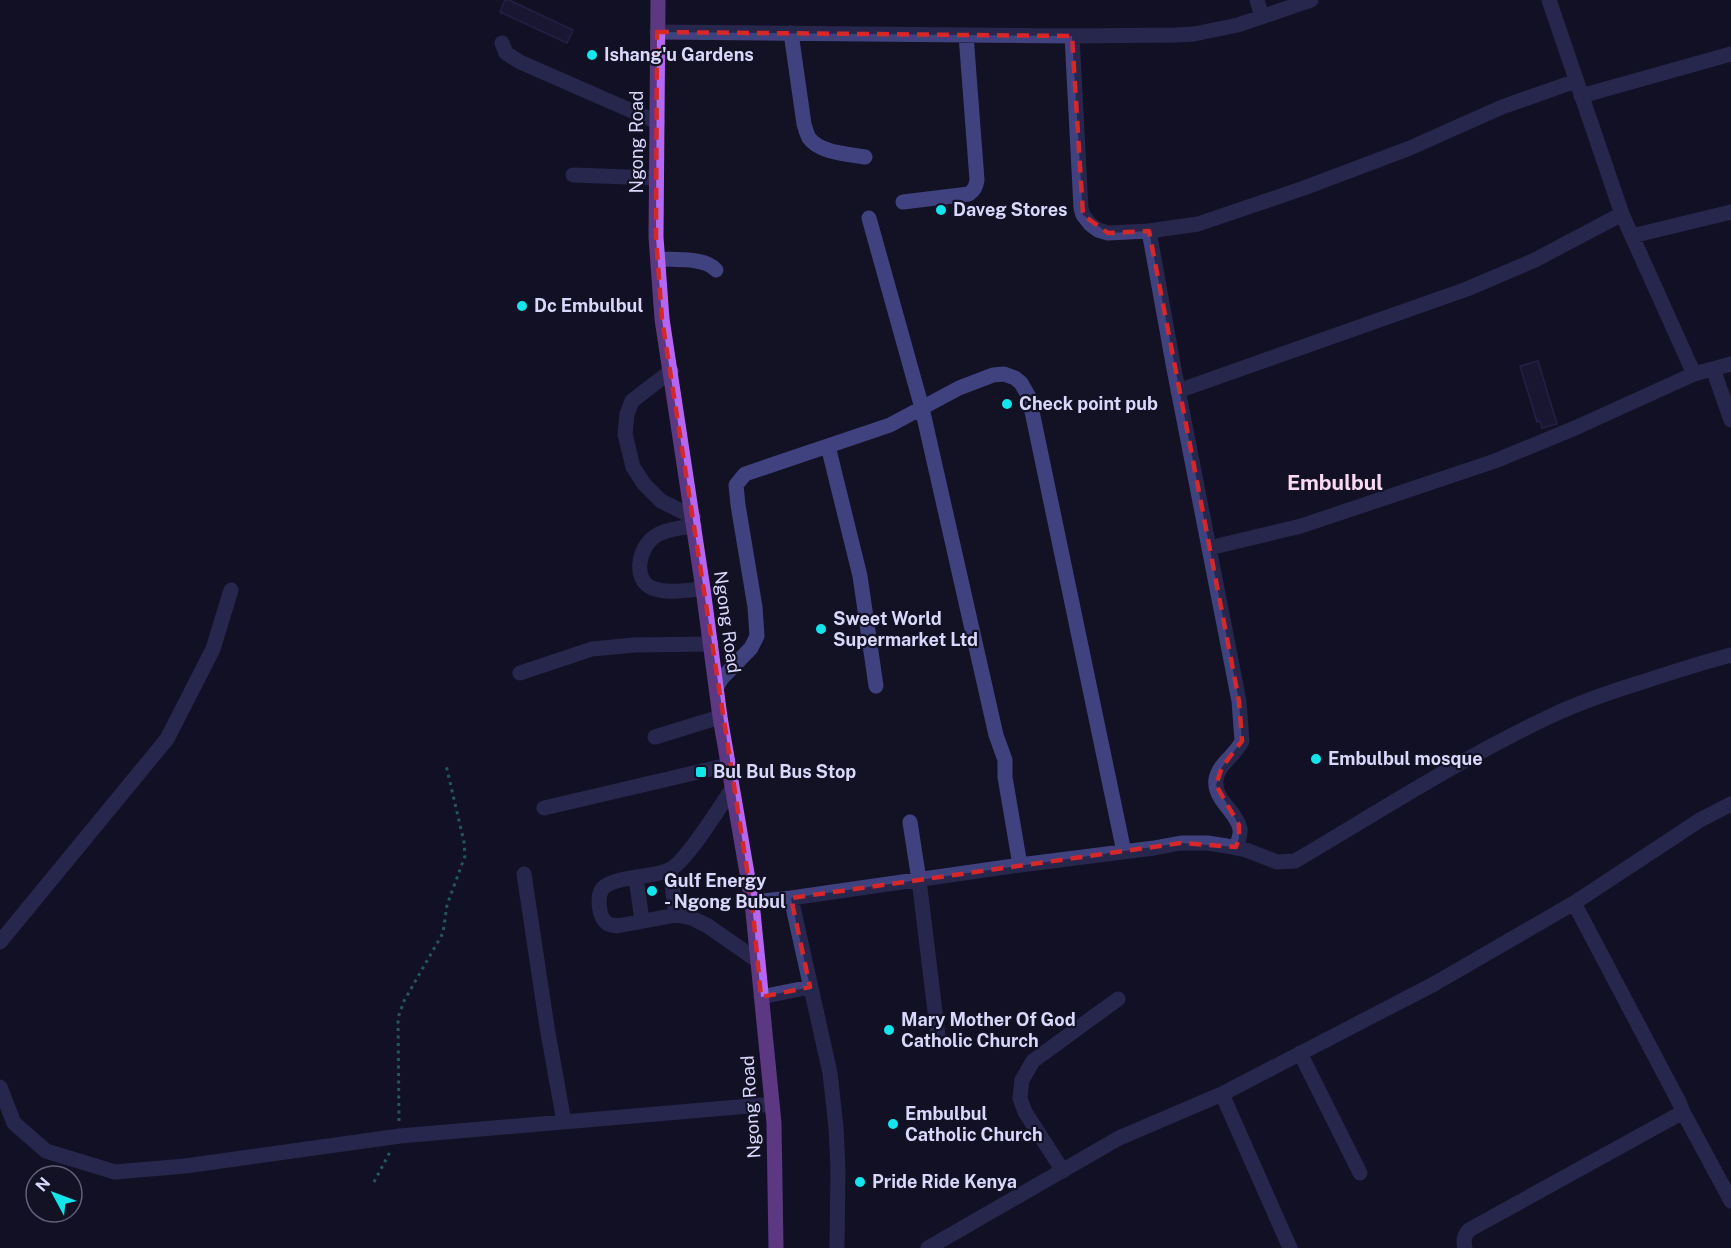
<svg xmlns="http://www.w3.org/2000/svg" width="1731" height="1248" viewBox="0 0 1731 1248" font-family="'Public Sans',sans-serif">
<style>
.building{fill:#231e44;stroke:#3a326e;stroke-width:1.5}
.lines{fill:none;stroke-linecap:round;stroke-linejoin:round}
.path{stroke:#39ae9f;stroke-width:3;stroke-dasharray:3 4.5;stroke-linecap:butt}
.minor{stroke:#40427f;stroke-width:15}
.major{stroke:#b567f3;stroke-width:15}
.marked{fill:none;stroke:#d62828;stroke-width:4.5;stroke-dasharray:12 8;stroke-linejoin:round}
.poi-dot{fill:#13e5ec;stroke:#131124;stroke-width:2}
.labels{text-anchor:middle;stroke-width:4.5;stroke-linejoin:round;paint-order:stroke}
.poi-label{font-size:18px;font-weight:bold;fill:#d9d7fc;stroke:#131124;text-anchor:start}
.street-label{font-size:18px;fill:#d9d7fc;stroke:#131124}
.quarter-label{font-size:21px;font-weight:bold;fill:#fcd9f2;stroke:#131124}
</style>
<rect width="100%" height="100%" fill="#131124"/>
<path class="building" d="M 505,0 L 509,0 L 573,30 L 567,43 L 500,12 Z
M 1538,361 L 1557,424 L 1542,428 L 1540,421 L 1537,422 L 1520,366 Z"/>
<g class="lines">
<path class="path" d="M 399,1121 L 398,1018 L 404,1001 L 443,933 L 447,905 L 465,856 L 464,842 L 446,765
M 374,1182 L 390,1152"/>
<path class="minor" d="M 1257,0 L 1262,17
M 1549,0 L 1622,214 L 1694,374
M 657,32 L 1072,36 L 1176,35 L 1194,34 L 1238,25 L 1311,0
M 791,33 L 804,124 C 805,128 807,134 809,138 C 820,153 848,154 865,157
M 1072,36 L 1081,208 L 1083,215 L 1090,224 L 1098,230 L 1108,233 L 1149,231 L 1198,224 L 1304,188 L 1410,148 L 1502,107 L 1576,81
M 502,43 L 506,53 L 520,62 L 657,122
M 1581,96 L 1731,54
M 573,175 L 656,178
M 903,202 L 969,194 C 974,190 976,187 977,180 L 966,35
M 869,218 L 922,408 L 996,735 L 1005,760 L 1005,777 L 1020,865
M 1149,231 L 1174,369 L 1239,701 L 1242,741 C 1236,755 1219,763 1216,779 C 1213,800 1237,811 1240,829 C 1241,835 1238,842 1236,847
M 1632,236 L 1731,212
M 658,259 C 674,260 705,257 716,270
M 1713,369 L 1731,420
M 671,371 L 632,401 L 627,414 L 625,434 L 633,467 L 644,484 L 661,501 L 693,517
M 1178,391 L 1467,289 L 1535,260 L 1622,214
M 828,446 L 860,576 L 876,686
M 694,526 C 681,528 665,529 654,537 C 639,548 632,579 652,588 C 667,594 688,590 703,589
M 1209,548 L 1301,526 L 1495,461 L 1575,428 L 1694,374 L 1731,364
M 520,673 L 592,649 L 634,645 L 711,644
M 717,686 L 722,678 L 751,648 L 757,636 L 755,607 L 738,505 L 736,485 L 745,474 L 890,425 L 959,388 L 993,375 L 1004,374 L 1015,378 L 1021,383 L 1029,397 L 1124,852
M 655,737 L 720,717
M 732,789 C 719,808 688,859 671,869 C 655,878 619,875 604,887 C 596,894 598,918 608,924 C 609,925 615,925 617,926 L 676,915 L 692,918 L 708,926 L 758,961
M 544,808 L 728,765
M 910,822 L 919,880 L 938,1036
M 670,870 L 676,915
M 524,874 L 547,1027 L 564,1122
M 636,877 L 642,921
M 791,898 L 830,1073 L 836,1127 L 838,1169 L 837,1248
M 752,902 L 791,898 L 1020,865 L 1154,848 L 1181,843 L 1207,843 L 1227,846 L 1246,850 L 1277,862 L 1295,861 C 1380,811 1463,757 1553,715 C 1581,702 1610,692 1639,683 C 1670,673 1700,663 1731,655
M 0,942 L 167,739 L 213,649 L 231,590
M 761,997 L 810,987
M 1300,1053 L 1360,1173
M 0,1087 L 14,1123 L 46,1151 L 115,1172 L 185,1166 L 400,1136 L 772,1104
M 1222,1094 L 1290,1248
M 1683,1112 L 1731,1201
M 1063,1171 L 1025,1112 L 1020,1098 L 1022,1080 L 1033,1061 L 1118,999
M 928,1248 L 1119,1138 L 1222,1094 L 1434,984 L 1574,903 L 1700,820 L 1731,804
M 1465,1248 C 1463,1241 1464,1235 1469,1230 L 1683,1112 L 1679,1102 L 1574,903"/>
<path class="major" d="M 658,0 L 656,237 L 662,319 L 703,589 L 720,717 L 752,902 L 774,1123 L 776,1248"/>
</g>
<path d="M0 0H1731V1248H0ZM 657,32 L 1072,36 L 1083,215 L 1108,233 L 1149,231 L 1239,701 L 1242,741 L 1222,767 L 1216,785 L 1239,825 L 1239,838 L 1236,847 L 1181,843 L 791,898 L 810,987 L 761,997 L 752,902 L 662,319 L 656,237 Z" fill="#131124" fill-opacity=".55" fill-rule="evenodd"/>
<path class="marked" d="M 657,32 L 1072,36 L 1083,215 L 1108,233 L 1149,231 L 1239,701 L 1242,741 L 1222,767 L 1216,785 L 1239,825 L 1239,838 L 1236,847 L 1181,843 L 791,898 L 810,987 L 761,997 L 752,902 L 662,319 L 656,237 Z"/>
<g class="poi-dot">
<circle cx="592" cy="55" r="6"/>
<circle cx="941" cy="210" r="6"/>
<circle cx="522" cy="306" r="6"/>
<circle cx="1007" cy="404" r="6"/>
<circle cx="821" cy="629" r="6"/>
<circle cx="1316" cy="759" r="6"/>
<rect x="695" y="766" width="12" height="12" rx="3"/>
<circle cx="652" cy="891" r="6"/>
<circle cx="889" cy="1030" r="6"/>
<circle cx="893" cy="1124" r="6"/>
<circle cx="860" cy="1182" r="6"/>
</g>
<g class="labels">
<g class="poi-label">
<text x="604" y="61">Ishang'u Gardens</text>
<text x="953" y="216">Daveg Stores</text>
<text x="534" y="312">Dc Embulbul</text>
<text x="1019" y="410">Check point pub</text>
<text x="833" y="625">Sweet World<tspan x="833" dy="21">Supermarket Ltd</tspan></text>
<text x="1328" y="765">Embulbul mosque</text>
<text x="713" y="778">Bul Bul Bus Stop</text>
<text x="664" y="887">Gulf Energy<tspan x="664" dy="21">- Ngong Bubul</tspan></text>
<text x="901" y="1026">Mary Mother Of God<tspan x="901" dy="21">Catholic Church</tspan></text>
<text x="905" y="1120">Embulbul<tspan x="905" dy="21">Catholic Church</tspan></text>
<text x="872" y="1188">Pride Ride Kenya</text>
</g>
<g class="street-label">
<text transform="translate(637 142) rotate(-90)" y="6">Ngong Road</text>
<text transform="translate(727 622) rotate(82)" y="6">Ngong Road</text>
<text transform="translate(751 1107) rotate(-94)" y="6">Ngong Road</text>
</g>
<g class="quarter-label">
<text x="1335" y="490">Embulbul</text>
</g>
</g>
<g transform="translate(54 1194) rotate(311)"><circle r="28" fill="#131124" stroke="#62607a" stroke-width="1.5"/>
<path d="M0-4.5L10 22L0 15L-10 22Z" fill="#13e5ec"/>
<text y="-9" font-size="16" font-weight="bold" text-anchor="middle" fill="#d9d7fc">N</text>
</g>
</svg>
